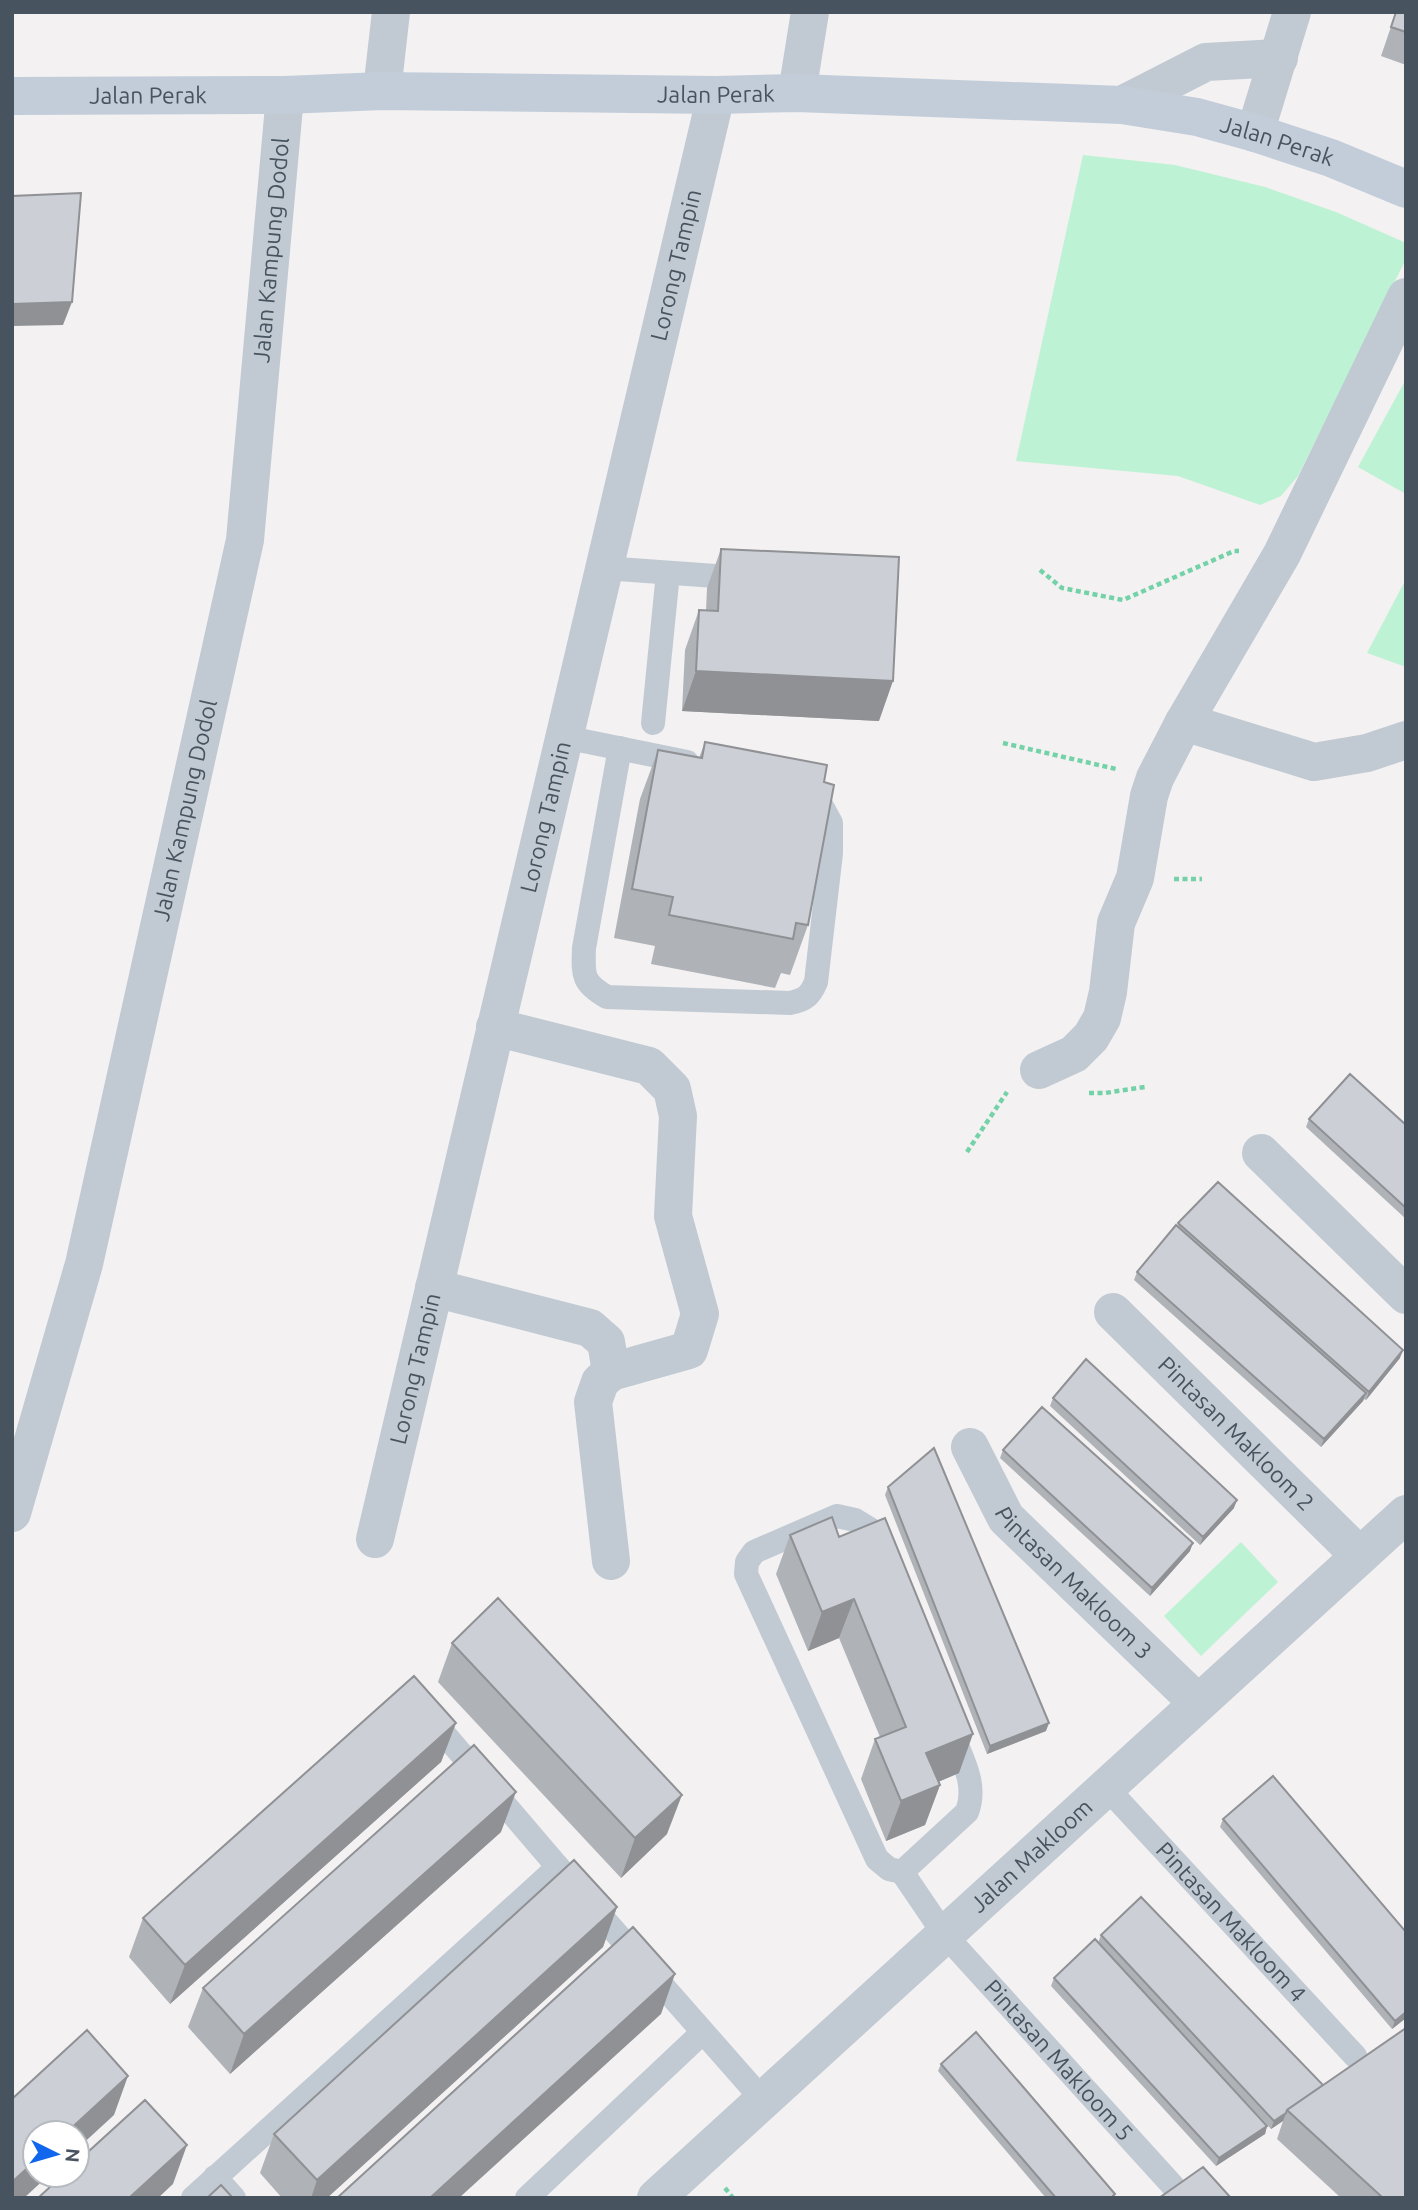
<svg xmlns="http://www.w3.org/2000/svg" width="1418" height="2210" viewBox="0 0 1418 2210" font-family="Ubuntu,sans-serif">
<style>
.green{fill:#bef2d4}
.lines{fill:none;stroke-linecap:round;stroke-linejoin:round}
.path{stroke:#74d2a8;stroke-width:4.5;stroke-dasharray:5 3.5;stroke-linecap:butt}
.lane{stroke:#c1cad3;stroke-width:24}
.street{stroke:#c1cad3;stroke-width:38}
.secondary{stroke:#c3cdda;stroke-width:38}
.wall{fill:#afb2b7}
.shaded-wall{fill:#8f9195}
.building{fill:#cccfd5;stroke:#8f9195;stroke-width:2}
.labels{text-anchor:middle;stroke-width:6;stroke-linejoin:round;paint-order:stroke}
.street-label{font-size:23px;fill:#47535f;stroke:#fff}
</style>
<rect width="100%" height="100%" fill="#f3f1f1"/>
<path class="green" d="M 1083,155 L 1175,165 L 1265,187 L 1336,212 L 1406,243 L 1406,259 L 1298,476 L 1281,496 L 1260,505 L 1178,476 L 1016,461 Z
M 1406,379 L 1406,494 L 1358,467 Z
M 1406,579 L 1406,667 L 1367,653 Z
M 1241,1542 L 1278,1582 L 1201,1656 L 1164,1616 Z"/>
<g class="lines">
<path class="path" d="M 1040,570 L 1062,588 L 1123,600 L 1234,551 L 1239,551
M 1003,743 L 1116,769
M 1174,879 L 1202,879
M 1089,1093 L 1105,1093 L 1145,1087
M 967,1152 L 1007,1092
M 725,2188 L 733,2198"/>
<g class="lane">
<path d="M 604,568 L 743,578"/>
<path d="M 653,723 L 668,573"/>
<path d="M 564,737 L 687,762"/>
<path d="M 620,748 L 584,948 C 583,975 582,983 607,997 L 790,1003 C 805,1000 810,996 816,982 L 831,853 L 831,823 L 819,801 L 810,794"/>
<path id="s1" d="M 882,1553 L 873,1531 L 855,1520 L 837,1516 L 754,1552 L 747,1562 L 746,1574 L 877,1859 L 889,1869 L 902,1872 L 944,1934 L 1173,2186"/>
<path d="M 428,1715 L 558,1867 L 763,2100"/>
<path id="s2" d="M 1106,1787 L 1355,2056"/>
<path d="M 902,1872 L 967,1812 C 978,1784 961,1757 951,1731"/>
<path d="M 215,2177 L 234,2198"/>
<path d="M 193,2198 L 558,1867"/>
<path d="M 527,2198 L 702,2033"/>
</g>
<g class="street">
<path d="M 382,91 L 391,12"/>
<path d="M 797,93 L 810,12"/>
<path d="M 1122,105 L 1206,62 L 1279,58"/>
<path d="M 1255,133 L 1292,12"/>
<path d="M 1184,722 L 1314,762 L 1367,753 L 1406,740"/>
<path d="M 495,1027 L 649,1066 L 672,1089 L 678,1116 L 673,1216 L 700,1314 L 689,1350 L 611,1372 L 600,1382 L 593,1402 L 611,1561"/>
<path d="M 1039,1070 L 1074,1054 L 1091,1037 L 1102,1018 L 1108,992 L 1116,923 L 1135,878 L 1149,796 L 1155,778 L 1184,722 L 1282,554 L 1406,297"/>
<path d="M 1261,1153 L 1406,1295"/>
<path d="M 434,1288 L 590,1328 L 606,1342 L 611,1372"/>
<path id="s3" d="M 1113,1312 L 1360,1556"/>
<path id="s4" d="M 970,1447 L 1006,1518 L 1198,1703"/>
<path id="s5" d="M 12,1513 L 84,1264 L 245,540 L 285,95"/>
<path id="s6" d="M 375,1539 L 716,95"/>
<path id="s7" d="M 656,2198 L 1406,1514"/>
</g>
<path class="secondary" id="s8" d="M 12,96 L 285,95 L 382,91 L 716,95 L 797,93 L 1122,105 L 1197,117 L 1255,133 L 1331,158 L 1406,189"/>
</g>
<path class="wall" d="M 1396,12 L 1406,12 L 1406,65 L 1381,56 Z
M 721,549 L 879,721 L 682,711 L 685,650 L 699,610 L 706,611 L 707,588 Z
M 705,742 L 824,782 L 808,925 L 790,975 L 781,973 L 775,988 L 651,964 L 655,946 L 614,938 L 640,799 L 658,750 L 699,758 Z
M 1309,1119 L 1406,1125 L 1406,1219 L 1306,1127 Z
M 1178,1223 L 1400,1358 L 1366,1400 L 1364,1399 L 1363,1401 L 1321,1447 L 1134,1280 L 1137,1272 L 1177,1226 Z
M 1053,1398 L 1234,1508 L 1200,1545 L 1050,1406 Z
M 1003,1450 L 1190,1551 L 1150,1596 L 1000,1458 Z
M 888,1487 L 1046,1731 L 987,1754 L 885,1495 Z
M 790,1535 L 839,1537 L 959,1773 L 938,1782 L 940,1785 L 925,1825 L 886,1841 L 861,1779 L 875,1739 L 880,1737 L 839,1638 L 808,1651 L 776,1574 Z
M 452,1643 L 667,1834 L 621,1878 L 438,1682 Z
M 456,1723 L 441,1762 L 170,2004 L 129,1957 L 143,1918 Z
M 1223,1819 L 1406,1932 L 1406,2018 L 1392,2029 L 1220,1827 Z
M 501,1832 L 230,2074 L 188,2027 L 203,1988 Z
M 617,1907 L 603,1947 L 327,2198 L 282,2198 L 260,2173 L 274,2134 Z
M 1101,1935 L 1406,2198 L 1341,2198 L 1277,2139 L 1283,2121 L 1271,2129 L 1151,2000 L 1267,2126 L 1265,2134 L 1216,2166 L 1051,1986 L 1054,1978 L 1098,1943 Z
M 941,2064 L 1115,2194 L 1114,2198 L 1046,2198 L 938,2071 Z"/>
<path class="shaded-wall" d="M 72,302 L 63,325 L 12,326 L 12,304 Z
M 696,671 L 893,681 L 879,721 L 682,711 Z
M 1403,1350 L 1400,1358 L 1366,1400 L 1369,1392 Z
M 1366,1393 L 1363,1401 L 1321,1447 L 1324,1439 Z
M 1237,1500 L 1234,1508 L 1200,1545 L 1203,1537 Z
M 1193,1543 L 1190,1551 L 1150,1596 L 1152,1588 Z
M 854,1599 L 839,1638 L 808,1651 L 822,1612 Z
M 456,1723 L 441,1762 L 170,2004 L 185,1965 Z
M 1049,1723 L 1046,1731 L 987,1754 L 990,1746 Z
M 973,1734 L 959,1773 L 912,1793 L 926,1753 Z
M 940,1785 L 925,1825 L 886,1841 L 901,1801 Z
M 516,1792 L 501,1832 L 230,2074 L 244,2034 Z
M 682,1795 L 667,1834 L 621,1878 L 635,1838 Z
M 617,1907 L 603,1947 L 327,2198 L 311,2198 L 317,2180 Z
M 675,1974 L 661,2014 L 459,2198 L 430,2198 Z
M 1406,2012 L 1406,2018 L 1392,2029 L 1395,2021 Z
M 128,2076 L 114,2115 L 77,2149 L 77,2133 L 66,2133 Z
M 1286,2113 L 1283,2121 L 1271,2129 L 1274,2121 Z
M 1267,2126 L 1265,2134 L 1216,2166 L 1219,2158 Z
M 187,2145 L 173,2184 L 158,2198 L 129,2198 Z
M 35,2161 L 35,2175 L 49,2175 L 24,2198 L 12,2198 L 12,2182 Z"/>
<path class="building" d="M 1396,12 L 1406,12 L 1406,32 L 1391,27 Z
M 81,193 L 72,302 L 12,304 L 12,196 Z
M 721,549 L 899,557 L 893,681 L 696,671 L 699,610 L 718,611 Z
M 705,742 L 827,765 L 824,782 L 834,785 L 808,925 L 796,923 L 793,939 L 669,915 L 673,897 L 632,889 L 658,750 L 702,758 Z
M 1350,1074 L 1406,1125 L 1406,1208 L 1309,1119 Z
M 1218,1182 L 1403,1350 L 1369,1392 L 1178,1223 Z
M 1176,1225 L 1366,1393 L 1324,1439 L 1137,1272 Z
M 1086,1359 L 1237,1500 L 1203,1537 L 1053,1398 Z
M 1042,1407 L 1193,1543 L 1152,1588 L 1003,1450 Z
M 934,1448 L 1049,1723 L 990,1746 L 888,1487 Z
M 832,1517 L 839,1537 L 885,1518 L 973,1734 L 926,1753 L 940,1785 L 901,1801 L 875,1739 L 906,1727 L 854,1599 L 822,1612 L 790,1535 Z
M 498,1598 L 682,1795 L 635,1838 L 452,1643 Z
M 414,1676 L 456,1723 L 185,1965 L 143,1918 Z
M 474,1745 L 516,1792 L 244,2034 L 203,1988 Z
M 1273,1776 L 1406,1932 L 1406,2012 L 1395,2021 L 1223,1819 Z
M 574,1860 L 617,1907 L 317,2180 L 274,2134 Z
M 1141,1897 L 1323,2085 L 1287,2110 L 1286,2113 L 1274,2121 L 1101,1935 Z
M 633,1927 L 675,1974 L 430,2198 L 337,2198 Z
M 1095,1939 L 1267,2126 L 1219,2158 L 1054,1978 Z
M 1406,2028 L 1406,2198 L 1381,2198 L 1382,2197 L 1287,2110 Z
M 87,2030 L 128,2076 L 66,2133 L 35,2133 L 35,2161 L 12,2182 L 12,2099 Z
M 976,2032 L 1115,2194 L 1111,2198 L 1056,2198 L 941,2064 Z
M 145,2100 L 187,2145 L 129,2198 L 38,2198 L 63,2175 L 77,2175 L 77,2162 Z
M 1203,2167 L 1231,2198 L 1159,2198 Z
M 221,2185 L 233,2198 L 207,2198 Z"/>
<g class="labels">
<g class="street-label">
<text dy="8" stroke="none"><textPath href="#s8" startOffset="704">Jalan Perak</textPath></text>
<text dy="8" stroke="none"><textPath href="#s8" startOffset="136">Jalan Perak</textPath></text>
<text dy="8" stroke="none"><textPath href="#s8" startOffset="1270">Jalan Perak</textPath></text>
<text dy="8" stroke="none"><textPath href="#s5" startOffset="1292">Jalan Kampung Dodol</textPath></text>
<text dy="8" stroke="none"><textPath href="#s6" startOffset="1309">Lorong Tampin</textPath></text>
<text dy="8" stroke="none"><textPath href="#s5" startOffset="724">Jalan Kampung Dodol</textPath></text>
<text dy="8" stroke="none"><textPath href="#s6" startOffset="742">Lorong Tampin</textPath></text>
<text dy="8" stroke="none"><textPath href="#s6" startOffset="175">Lorong Tampin</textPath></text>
<text dy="8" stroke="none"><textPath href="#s3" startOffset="173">Pintasan Makloom 2</textPath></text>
<text dy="8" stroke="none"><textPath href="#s4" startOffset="173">Pintasan Makloom 3</textPath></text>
<text dy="8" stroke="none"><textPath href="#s7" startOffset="508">Jalan Makloom</textPath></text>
<text dy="8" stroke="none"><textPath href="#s2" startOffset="184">Pintasan Makloom 4</textPath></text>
<text dy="8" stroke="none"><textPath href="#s1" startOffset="766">Pintasan Makloom 5</textPath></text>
</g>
</g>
<rect width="1418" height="2210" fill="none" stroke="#47535f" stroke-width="28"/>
<g transform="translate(56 2154) rotate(95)"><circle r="33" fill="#ffffff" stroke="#b5babf" stroke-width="2"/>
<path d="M0-5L12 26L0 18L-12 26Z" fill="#1067ed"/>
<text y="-10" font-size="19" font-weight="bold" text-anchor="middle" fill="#47535f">N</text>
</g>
</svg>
